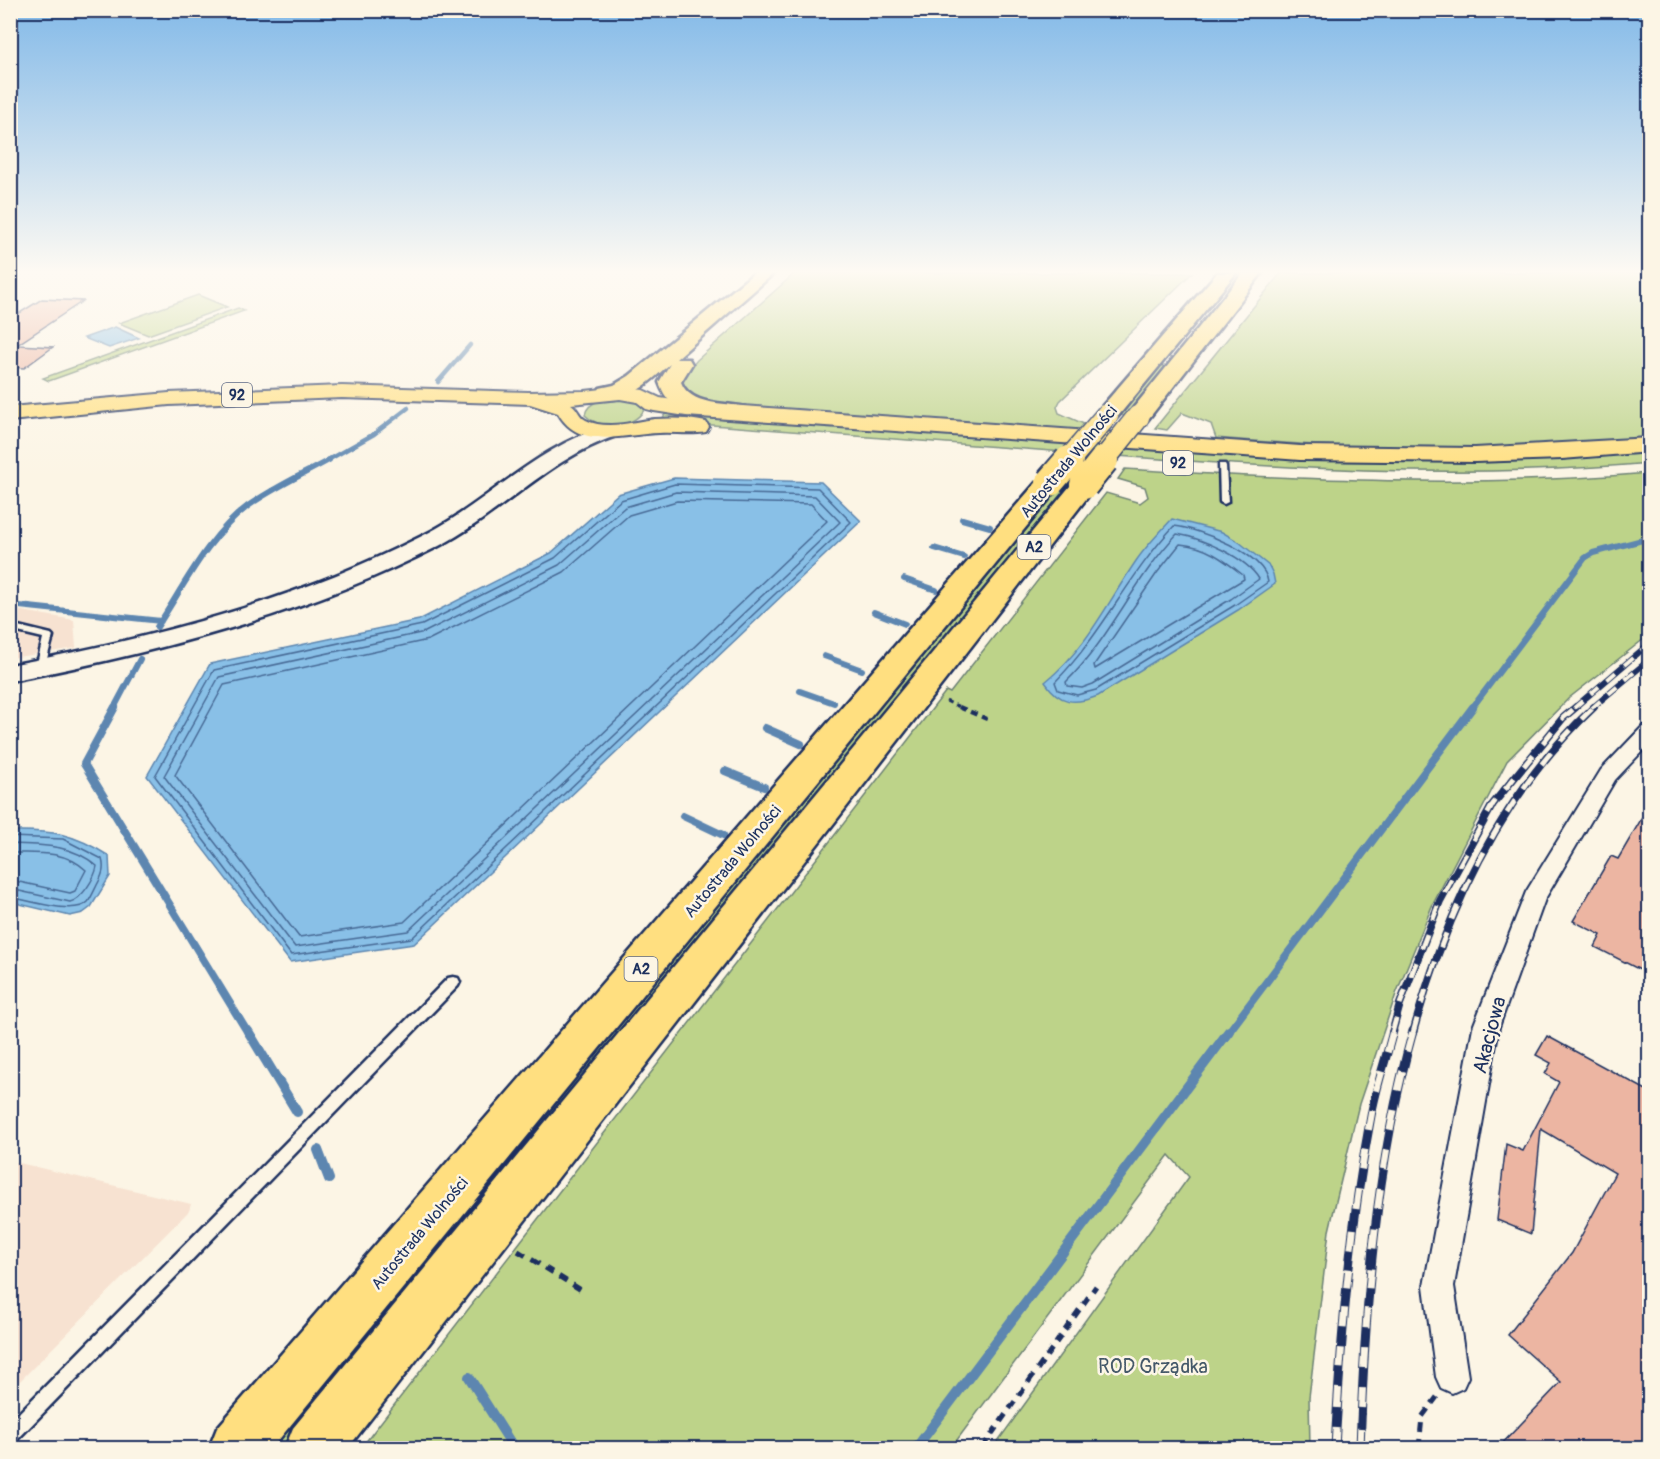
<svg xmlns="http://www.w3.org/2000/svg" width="1660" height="1459" viewBox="0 0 1660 1459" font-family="Pangolin,sans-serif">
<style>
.built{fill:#f7e2d1}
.green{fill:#bdd389;stroke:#6c8174;stroke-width:1.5}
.water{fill:#89c0e7;stroke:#5d86b0;stroke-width:1.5}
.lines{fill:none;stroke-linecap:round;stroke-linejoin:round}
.shore{stroke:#476995;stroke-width:1.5}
.stream-far3{stroke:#5d86b0;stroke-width:4.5}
.stream-far2{stroke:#5d86b0;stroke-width:6}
.stream-far1{stroke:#5d86b0;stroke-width:8}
.stream{stroke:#5d86b0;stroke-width:10}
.building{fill:#ecb5a2;stroke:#1b2f5e;stroke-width:1.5}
.lane-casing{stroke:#1b2f5e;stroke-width:5}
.street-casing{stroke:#1b2f5e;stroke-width:4}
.secondary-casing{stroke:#1b2f5e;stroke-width:5}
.primary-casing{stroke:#1b2f5e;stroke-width:4}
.highway-casing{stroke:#1b2f5e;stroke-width:5}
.path-far2{stroke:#1b2f5e;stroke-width:3;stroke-dasharray:5 4;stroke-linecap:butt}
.path-far1{stroke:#1b2f5e;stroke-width:4.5;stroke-dasharray:7 5;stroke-linecap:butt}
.path{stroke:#1b2f5e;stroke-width:5;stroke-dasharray:9 7;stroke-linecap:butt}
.lane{fill:#fcf5e5;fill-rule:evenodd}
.street{fill:#fcf5e5;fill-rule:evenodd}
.secondary{fill:#fcf5e5;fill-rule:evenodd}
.primary{fill:#ffdf80;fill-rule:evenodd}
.highway{fill:#ffdf80;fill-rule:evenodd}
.rail-far2-casing{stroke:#1b2f5e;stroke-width:6}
.rail-far1-casing{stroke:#1b2f5e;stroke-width:8}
.rail-casing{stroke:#1b2f5e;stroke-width:9}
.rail-far2{stroke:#fcf5e5;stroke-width:4;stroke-dasharray:11;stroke-linecap:butt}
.rail-far1{stroke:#fcf5e5;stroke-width:5;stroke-dasharray:15;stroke-linecap:butt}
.rail{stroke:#fcf5e5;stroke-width:7;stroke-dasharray:20;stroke-linecap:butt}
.highway-bridge-far1-casing{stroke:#1b2f5e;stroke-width:25;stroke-linecap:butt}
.highway-bridge-casing{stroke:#1b2f5e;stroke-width:32;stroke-linecap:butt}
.highway-bridge-far1{stroke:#ffdf80;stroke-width:22}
.highway-bridge{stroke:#ffdf80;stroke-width:28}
.labels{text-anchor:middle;stroke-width:5;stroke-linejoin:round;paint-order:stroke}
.shield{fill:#fcf5e5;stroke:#5e6a86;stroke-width:1.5}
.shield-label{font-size:15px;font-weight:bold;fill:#1b2f5e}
.street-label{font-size:16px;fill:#1b2f5e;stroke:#fcf5e5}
.near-street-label{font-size:20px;fill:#1b2f5e;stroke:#fcf5e5}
.near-park-label{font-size:20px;fill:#445869;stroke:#fcf5e5}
</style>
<rect width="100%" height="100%" fill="#fcf5e5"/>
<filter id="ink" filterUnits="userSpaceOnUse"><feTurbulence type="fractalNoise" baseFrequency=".0167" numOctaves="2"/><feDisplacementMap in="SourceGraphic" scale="12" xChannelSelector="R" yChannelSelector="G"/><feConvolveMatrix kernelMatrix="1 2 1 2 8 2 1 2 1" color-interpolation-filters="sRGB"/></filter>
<g filter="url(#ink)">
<path class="built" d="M 11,609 L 74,620 L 76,648 L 11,658 Z
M 11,1161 L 191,1204 L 189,1211 L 11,1390 Z"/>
<path class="green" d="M 795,273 L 1192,273 L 1060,401 L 1057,407 L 1059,413 L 1084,424 L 1077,432 L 745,407 C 721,404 702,402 682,389 L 680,380 L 697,360 Z
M 1281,273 L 1649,273 L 1649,436 C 1506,455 1360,450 1216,438 L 1211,424 L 1182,413 L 1167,430 L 1155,428 Z
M 198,295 L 227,307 L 148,335 L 119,323 Z
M 238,308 L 244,311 L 49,381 L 43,378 Z
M 1159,365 L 1167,367 L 1127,416 L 1118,415 Z
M 620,398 L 636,401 L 644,407 L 644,410 C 633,428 600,430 585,415 C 587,400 607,399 620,398 Z
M 668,409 L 1168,448 L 1649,449 L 1650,463 C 1459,480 1269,468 1078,453 C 939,443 800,432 661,421 Z
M 1125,469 C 1300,480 1475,488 1649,473 L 1649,635 L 1569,698 L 1507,761 L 1432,906 L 1396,994 L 1359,1104 L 1329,1231 L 1309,1397 L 1310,1448 L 993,1448 L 1189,1177 L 1169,1155 L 951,1448 L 361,1448 L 946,691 L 950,693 L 1106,493 L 1140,503 L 1148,497 L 1145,487 L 1118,479 Z
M 1063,483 L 1071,484 L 287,1448 L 264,1448 Z"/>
<path class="water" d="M 115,327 L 139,338 L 109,348 L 84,338 Z
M 674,478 L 821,482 L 861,521 L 414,944 L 290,962 L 147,776 L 210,664 L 419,620 L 551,553 L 618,494 Z
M 1172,519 L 1222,532 L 1239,542 L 1269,566 L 1273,574 L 1275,584 L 1238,610 L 1098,696 C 1074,705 1060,704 1045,682 C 1087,648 1106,605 1136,561 C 1146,546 1160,532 1172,519 Z
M 10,831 C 52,830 73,833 109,856 L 110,876 L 91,907 L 83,913 L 70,916 L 11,902 Z"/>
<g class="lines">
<path class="shore" d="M 675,484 L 818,488 L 851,522 L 412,938 L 291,955 L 155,776 L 214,670 L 422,625 L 555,558 L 621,500 Z
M 676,492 L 815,496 L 840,522 L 408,931 L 295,947 L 164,776 L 219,677 L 425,632 L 559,565 L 625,507 Z
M 677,501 L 811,504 L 827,521 L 404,922 L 299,937 L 175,775 L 224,685 L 428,640 L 564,572 L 629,515 Z
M 1174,526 C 1200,529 1264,553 1268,582 L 1235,605 L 1096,690 L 1077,695 L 1058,690 L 1055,682 C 1102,635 1129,574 1174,526 Z
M 1177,534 C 1201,538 1246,557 1259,579 L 1231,599 L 1093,684 L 1082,688 L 1067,686 L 1066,682 C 1111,638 1134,579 1177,534 Z
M 1180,544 C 1206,546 1223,559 1243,575 L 1244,579 L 1095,669 L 1094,665 L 1157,573 Z
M 10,837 L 63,839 L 102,859 C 105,869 102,876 97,885 C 94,891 91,898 88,902 C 75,916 27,900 10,897
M 10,844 C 41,845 72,844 97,866 C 95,878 82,899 70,902 L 10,889
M 10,853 C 37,853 65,850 86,870 L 75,891 L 70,893 L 10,880"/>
<path class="stream-far3" d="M 438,382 L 470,345
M 326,461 L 374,434 L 408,408"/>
<path class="stream-far2" d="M 962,519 L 990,527
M 934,548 L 964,557
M 904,579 L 936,590
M 10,605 L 161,621
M 874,612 L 905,624
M 157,627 C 184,586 208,536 248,506 C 273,488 302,475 329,460
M 824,656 L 862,670
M 800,691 L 834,703
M 114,708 L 140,659
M 1472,708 L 1585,558 L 1593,553 L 1650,538"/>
<path class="stream-far1" d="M 115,707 L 84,764 L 248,1033
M 765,728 L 801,744
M 725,771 L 764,787
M 683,816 L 723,835
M 1228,1033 L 1473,707"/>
<path class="stream" d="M 248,1031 L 297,1112
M 318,1150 L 329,1179
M 469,1377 L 514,1448
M 916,1448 L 1229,1031"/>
</g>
<path class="building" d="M 42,299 L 83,301 L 17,345 L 53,347 L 24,368 L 10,367 L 10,319 Z
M 1650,804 L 1650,975 L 1595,947 L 1601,935 L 1573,921 L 1611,856 L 1618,859 Z
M 1547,1036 L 1650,1092 L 1650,1449 L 1497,1449 L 1561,1382 L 1508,1335 L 1572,1253 L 1615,1173 L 1541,1129 L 1531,1234 L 1497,1220 L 1506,1144 L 1523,1151 L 1559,1082 L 1545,1074 L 1551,1063 L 1536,1055 Z"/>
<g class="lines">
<defs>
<path id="lane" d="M 1219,464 L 1225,464 L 1226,466 L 1228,502 L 1224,504 L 1220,502 Z
M 18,626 L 51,634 L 53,636 L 44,670 L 41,671 L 36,668 L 43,638 L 18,632 L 10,634 L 10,628 Z
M 453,977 L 458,978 L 460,982 L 458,986 L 16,1441 L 10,1444 L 10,1422 L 448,978 Z"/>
<path id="street" d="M 1650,725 L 1650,743 L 1615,780 L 1545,899 L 1499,1027 L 1454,1286 L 1468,1377 L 1463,1388 L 1452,1393 L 1441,1388 L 1436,1377 L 1424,1286 L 1473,1027 L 1526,892 L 1601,770 L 1643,726 Z"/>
<path id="secondary" d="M 609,426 L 616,428 L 619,432 L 616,436 C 549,458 501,514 439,546 C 304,615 158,652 10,681 L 10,665 C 153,638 292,602 422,536 C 487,504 538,444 609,426 Z"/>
<path id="primary" d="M 342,386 L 528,392 L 585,391 L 620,387 L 643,390 L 660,398 L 686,402 L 1300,446 L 1475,448 L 1650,438 L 1650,452 L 1562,459 L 1475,462 L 1300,460 L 686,416 L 654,411 L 646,409 L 637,402 L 620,399 L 571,404 C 578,408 579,417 586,420 C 607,431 634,421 655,419 C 672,418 690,418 706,422 L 709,427 L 706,432 C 691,435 675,432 659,433 C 624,434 579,451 558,413 L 530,404 L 342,398 L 169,405 L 10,421 L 10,407 L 169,393 Z"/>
<path id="highway" d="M 754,273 L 774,273 L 676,359 L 689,359 L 692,364 L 681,382 C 690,406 724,402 745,407 L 749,412 L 745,417 C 728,421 686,414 671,402 C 665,397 662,390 659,382 L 670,364 C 651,380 628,405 600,398 L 597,393 L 600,388 L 614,385 L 629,376 Z
M 1217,273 L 1236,273 L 1115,420 L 1107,422 L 1099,420 L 1095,415 L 1099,410 Z
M 1243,273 L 1262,273 L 1146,422 L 1138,424 L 1130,422 L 1126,417 L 1130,412 Z
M 1050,474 L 1059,477 L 1063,482 L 1059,487 L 272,1448 L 209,1448 L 217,1428 L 1041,477 Z
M 1084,477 L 1093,480 L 1097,485 L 1093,490 L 348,1448 L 285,1448 L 293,1428 L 1075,480 Z"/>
</defs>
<use href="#lane" class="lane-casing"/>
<use href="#street" class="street-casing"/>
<use href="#secondary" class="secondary-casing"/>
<use href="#primary" class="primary-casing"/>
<use href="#highway" class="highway-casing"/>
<path class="path-far2" d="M 946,701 L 962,708"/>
<path class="path-far1" d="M 959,707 L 987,719"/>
<path class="path" d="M 518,1251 L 581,1290
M 982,1448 L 1096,1286
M 1419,1448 L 1422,1417 L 1437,1397"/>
<use href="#lane" class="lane"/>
<use href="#street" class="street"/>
<use href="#secondary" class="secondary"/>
<use href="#primary" class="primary"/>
<use href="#highway" class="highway"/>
<defs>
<path id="rail-far2" d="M 1574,708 L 1650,643
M 1592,708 L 1650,659"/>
<path id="rail-far1" d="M 1392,1033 L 1400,1004 L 1440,901 L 1493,804 L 1563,718 L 1576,707
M 1413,1033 C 1446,912 1502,793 1594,707"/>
<path id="rail" d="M 1335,1448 C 1341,1336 1350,1226 1371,1116 C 1376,1087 1386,1059 1393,1031
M 1360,1448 C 1365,1307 1375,1167 1413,1031"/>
</defs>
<use href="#rail-far2" class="rail-far2-casing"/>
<use href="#rail-far1" class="rail-far1-casing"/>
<use href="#rail" class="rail-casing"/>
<use href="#rail-far2" class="rail-far2"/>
<use href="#rail-far1" class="rail-far1"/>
<use href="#rail" class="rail"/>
<defs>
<path id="highway-bridge-far1" d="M 1068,461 L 1107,415
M 1103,461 L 1138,417"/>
<path id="highway-bridge" d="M 1050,482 L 1069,460
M 1084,485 L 1104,460"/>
</defs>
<use href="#highway-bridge-far1" class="highway-bridge-far1-casing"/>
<use href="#highway-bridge" class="highway-bridge-casing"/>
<use href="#highway-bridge-far1" class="highway-bridge-far1"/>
<use href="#highway-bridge" class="highway-bridge"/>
</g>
</g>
<linearGradient id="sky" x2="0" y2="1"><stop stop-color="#82b9e8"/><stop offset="0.57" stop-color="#fefaf3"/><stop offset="1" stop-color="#fefaf3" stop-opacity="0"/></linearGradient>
<rect width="1660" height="477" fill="url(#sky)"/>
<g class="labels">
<g class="shield">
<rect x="222" y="383" width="30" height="24" rx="4.5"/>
<rect x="1163" y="451" width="30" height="24" rx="4.5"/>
<rect x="1017.5" y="535" width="33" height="24" rx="4.5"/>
<rect x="624.5" y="957" width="33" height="24" rx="4.5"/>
</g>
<g class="shield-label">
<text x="237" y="400">92</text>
<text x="1178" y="468">92</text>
<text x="1034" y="552">A2</text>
<text x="641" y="974">A2</text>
</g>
<g class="street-label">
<text transform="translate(1068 461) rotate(-50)" y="6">Autostrada Wolności</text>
<text transform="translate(732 861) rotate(-50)" y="6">Autostrada Wolności</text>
<text transform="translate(419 1233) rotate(-50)" y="6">Autostrada Wolności</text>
</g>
<g class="near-street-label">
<text transform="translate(1489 1035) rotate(-75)" y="7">Akacjowa</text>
</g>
<g class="near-park-label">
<text x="1153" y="1373">ROD Grządka</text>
</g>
</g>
<rect width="1660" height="1459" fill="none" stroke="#fcf5e5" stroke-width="36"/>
<rect x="18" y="18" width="1624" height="1423" fill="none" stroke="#1b2f5e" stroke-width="2" filter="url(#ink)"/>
</svg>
